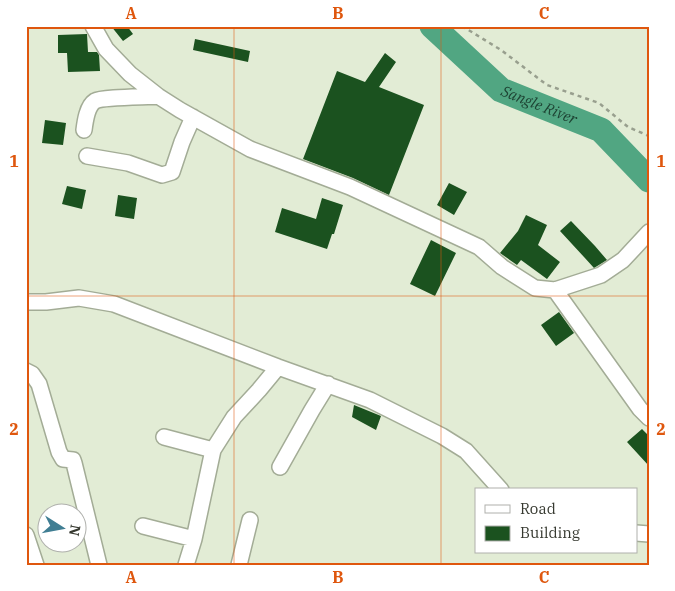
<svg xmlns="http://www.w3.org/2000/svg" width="675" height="591" viewBox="0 0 675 591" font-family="'IBM Plex Serif',serif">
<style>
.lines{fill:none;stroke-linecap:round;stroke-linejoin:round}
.river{stroke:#51a682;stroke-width:25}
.building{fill:#1b521f}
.minor-casing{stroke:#a3ac96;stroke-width:18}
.path{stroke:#989f8e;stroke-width:2.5;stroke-dasharray:4 4;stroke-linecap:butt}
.minor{stroke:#fff;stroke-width:15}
.grid{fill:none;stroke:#df570e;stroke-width:1;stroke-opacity:0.55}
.labels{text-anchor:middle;stroke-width:5;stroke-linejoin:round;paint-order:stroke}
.water-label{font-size:15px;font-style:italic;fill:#1e4434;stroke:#fff}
.neatline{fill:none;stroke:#df570e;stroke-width:2}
.grid-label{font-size:16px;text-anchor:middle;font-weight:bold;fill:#df570e}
</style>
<rect width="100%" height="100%" fill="#e2ecd5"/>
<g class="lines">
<path class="river" id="s1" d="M 432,26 L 501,90 L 601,130 L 649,180"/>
</g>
<path class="building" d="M 111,26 L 127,26 L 133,34 L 123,41 Z
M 87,34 L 88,52 L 97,52 L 99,55 L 100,71 L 68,72 L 67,53 L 58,53 L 58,35 Z
M 195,39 L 250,51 L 248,62 L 193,50 Z
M 385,53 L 396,62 L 379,87 L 424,105 L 389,195 L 353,178 L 303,159 L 337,71 L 365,82 Z
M 45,120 L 66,123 L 63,145 L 42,143 Z
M 449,183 L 467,192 L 454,215 L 437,205 Z
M 67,186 L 86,190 L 82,209 L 62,204 Z
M 118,195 L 137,198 L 134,219 L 115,216 Z
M 322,198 L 343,205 L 334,234 L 332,234 L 327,249 L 275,232 L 282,208 L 316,219 Z
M 526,215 L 547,225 L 538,245 L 560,262 L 547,279 L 521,260 L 517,265 L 500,253 L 518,231 Z
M 571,221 L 595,246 L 607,260 L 594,268 L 584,257 L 560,231 Z
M 431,240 L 456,253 L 435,296 L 410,284 Z
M 559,312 L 574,333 L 556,346 L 541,325 Z
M 354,405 L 381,416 L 376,430 L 352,417 Z
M 642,429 L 649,436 L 649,466 L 627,442 Z"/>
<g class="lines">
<defs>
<path id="minor" d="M 93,26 L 106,49 L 130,74 L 158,96 L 180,110 L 250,149 L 350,187 L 479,247 L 502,267 L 535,288 L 555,290 L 601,275 L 623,260 L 649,232
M 84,130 C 85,122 87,106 95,101 C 102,97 147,97 158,96
M 87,156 L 128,163 L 162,175 L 172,172 L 182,142 L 193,117
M 555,290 L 640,409 L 649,418
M 26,302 L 46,302 L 79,298 L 114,304 L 278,367 L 370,400 L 442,436 L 466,451 L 501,490
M 26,371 L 32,374 L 39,384 L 59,452 L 63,459 L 73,460 L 74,463 L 99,565
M 164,437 L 213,450
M 280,467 L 312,410 L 328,384
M 143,526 L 194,539
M 636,533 L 649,534
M 26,535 L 36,565
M 186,565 L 194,539 L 213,450 L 234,417 L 259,390 L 278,367
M 239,565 L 250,520"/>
</defs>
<use href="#minor" class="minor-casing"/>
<path class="path" d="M 462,26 L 501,50 L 547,85 L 599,103 L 628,127 L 649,136"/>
<use href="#minor" class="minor"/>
</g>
<path class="grid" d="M 234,26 L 234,565M 441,26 L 441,565M 26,296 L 649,296"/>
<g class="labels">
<g class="water-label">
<text dy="5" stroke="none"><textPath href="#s1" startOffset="135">Sangle River</textPath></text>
</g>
</g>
<rect width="675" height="591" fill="none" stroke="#ffffff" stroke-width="55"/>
<rect x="475" y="488" width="162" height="65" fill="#ffffff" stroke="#afb0ac"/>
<rect x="485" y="505" width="25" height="8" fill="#ffffff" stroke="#afb0ac"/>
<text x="520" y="514" font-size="15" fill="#363930">Road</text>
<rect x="485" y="526" width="25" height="15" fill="#1b521f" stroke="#afb0ac"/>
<text x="520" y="538" font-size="15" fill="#363930">Building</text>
<g transform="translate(62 528) rotate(101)"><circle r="24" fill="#ffffff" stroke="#afb0ac"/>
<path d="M0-4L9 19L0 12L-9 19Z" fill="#407e93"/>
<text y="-8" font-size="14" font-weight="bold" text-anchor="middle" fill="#363930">N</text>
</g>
<rect x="28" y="28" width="620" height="536" class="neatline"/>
<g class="grid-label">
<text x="131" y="19">A</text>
<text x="338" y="19">B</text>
<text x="544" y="19">C</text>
<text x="14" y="167">1</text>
<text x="661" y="167">1</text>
<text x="14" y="435">2</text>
<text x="661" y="435">2</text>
<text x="131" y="583">A</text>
<text x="338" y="583">B</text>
<text x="544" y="583">C</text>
</g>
</svg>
